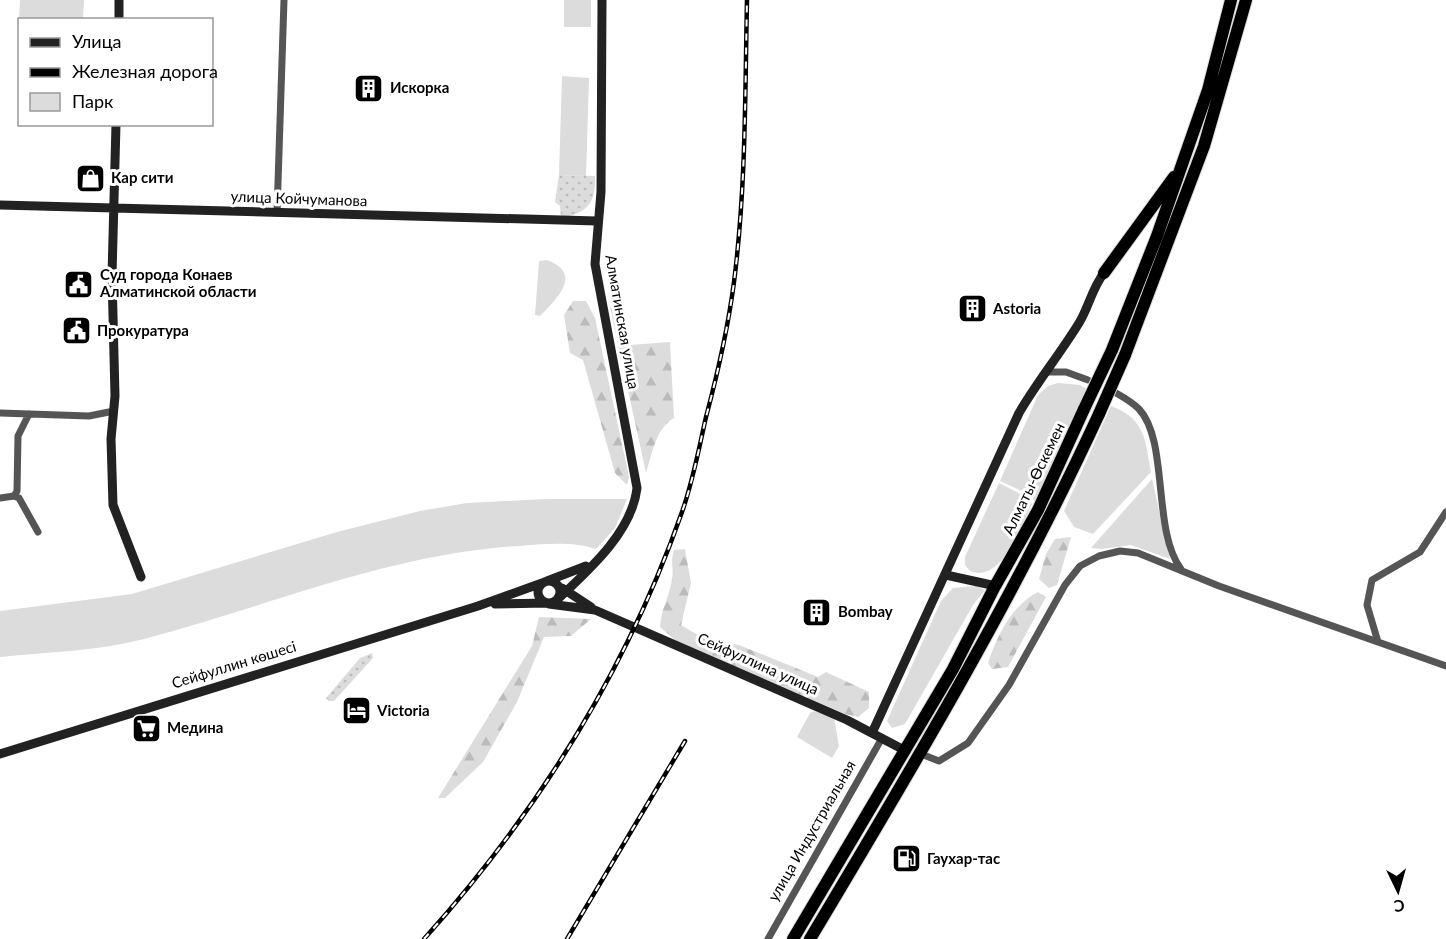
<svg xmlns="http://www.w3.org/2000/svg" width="1446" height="939" viewBox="0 0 1446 939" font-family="Lato,sans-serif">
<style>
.green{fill:#dcdcdc}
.forest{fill:url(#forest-firs)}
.park{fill:url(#park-dots)}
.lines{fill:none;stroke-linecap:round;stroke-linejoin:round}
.highway-casing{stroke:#dbdbdb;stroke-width:14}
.street{stroke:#555;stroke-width:7}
.secondary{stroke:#222;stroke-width:9}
.highway{stroke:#000;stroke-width:12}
.rail-casing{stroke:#000;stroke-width:4.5}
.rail{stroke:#fff;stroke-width:2;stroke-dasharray:7;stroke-linecap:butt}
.highway-bridge-casing{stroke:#dbdbdb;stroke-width:14;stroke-linecap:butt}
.highway-bridge{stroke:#000;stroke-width:12}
.labels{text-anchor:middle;stroke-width:6;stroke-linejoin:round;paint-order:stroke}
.poi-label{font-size:15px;font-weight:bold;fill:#000;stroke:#fff;text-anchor:start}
.street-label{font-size:15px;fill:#000;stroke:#fff}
</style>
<defs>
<pattern id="forest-firs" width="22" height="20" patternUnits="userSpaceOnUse" patternTransform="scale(1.5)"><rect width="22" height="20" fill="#dcdcdc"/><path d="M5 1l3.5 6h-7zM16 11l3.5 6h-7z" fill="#bbb"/></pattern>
<pattern id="park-dots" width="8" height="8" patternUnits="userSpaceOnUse" patternTransform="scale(1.5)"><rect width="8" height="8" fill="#dcdcdc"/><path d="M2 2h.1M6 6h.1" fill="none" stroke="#bbb" stroke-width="1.8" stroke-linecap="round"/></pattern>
</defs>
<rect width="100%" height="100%" fill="#fff"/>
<path class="green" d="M 20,0 L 84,0 L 83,19 L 20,20 L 19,22 Z
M 564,0 L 591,0 L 591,27 L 564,27 Z
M 562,76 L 589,78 L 586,176 L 559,175 Z
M 547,260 C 584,274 556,299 540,316 L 535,315 L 539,261 Z
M 1058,383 L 1080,385 L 1088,390 L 1035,501 L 1024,492 L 1000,481 L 1038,395 L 1048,386 Z
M 1111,406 C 1146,419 1145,440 1151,472 L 1093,534 L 1074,527 L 1064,511 Z
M 1152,479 L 1170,559 L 1131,545 L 1102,549 L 1091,548 Z
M 999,483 L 1026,497 L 1032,504 C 1022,524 1005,572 980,573 C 973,573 968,571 965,564 L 965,557 Z
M 547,499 L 627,499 L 615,528 L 596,549 C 573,541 543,544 519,546 C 388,554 270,606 144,639 C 98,651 48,652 0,657 L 0,611 L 132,594 L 337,532 L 420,511 L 467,503 Z
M 976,586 L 985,590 L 973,605 L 905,724 L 892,728 L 887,721 L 941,601 L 953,588 Z
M 814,711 L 834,718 L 839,746 L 832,758 L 797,737 L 810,713 Z"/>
<path class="forest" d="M 573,301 L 586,301 L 595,318 L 629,477 L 627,485 L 615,473 L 583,360 L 570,353 L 564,315 Z
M 610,307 L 622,315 L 630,345 L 670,342 L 674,418 C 656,428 652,454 646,473 Z
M 1071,537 L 1057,585 L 1049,588 L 1039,579 L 1046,554 L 1055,539 Z
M 685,549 L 691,583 L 681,625 L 706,640 L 739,645 L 818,677 L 826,672 L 869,692 L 869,708 L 858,717 L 845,714 L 676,641 L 660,627 C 661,609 670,595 672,579 C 674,567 670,563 674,550 Z
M 1038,592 L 1046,597 L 1008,667 L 992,669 L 988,663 C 997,636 1011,606 1038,592 Z
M 539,617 L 591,619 L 571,636 L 544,637 L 517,702 L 483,762 L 445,798 L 438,798 L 532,646 Z"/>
<path class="park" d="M 559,175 L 595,176 C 596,204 587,213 561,218 L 560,206 L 555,202 Z
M 372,653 L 373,658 L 334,701 L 329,701 L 326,698 L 360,658 Z"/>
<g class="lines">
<defs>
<path id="highway" d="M 1104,273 L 1174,177
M 1112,350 L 1157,236 L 1208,90 L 1231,0
M 1125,355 L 1204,146 L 1246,0
M 793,939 L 953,669 L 994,588 L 1038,510 L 1084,409
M 810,939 C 913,767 1015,596 1099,414"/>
</defs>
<use href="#highway" class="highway-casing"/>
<path class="street" d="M 277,213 L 284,0
M 1046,372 L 1066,372 L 1088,380
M 1116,393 C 1123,397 1132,402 1139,409 C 1169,441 1152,531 1181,569
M 0,413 L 89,416 L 114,411
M 29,414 L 18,436 L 17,491 L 14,496 L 19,498 L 38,532
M 0,498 L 14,496
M 1378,642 L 1367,605 L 1372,580 L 1420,552 L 1446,512
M 921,754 L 939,761 L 968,743 L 1009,685 L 1065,585 L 1080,566 L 1099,556 L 1120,551 L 1138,553 L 1219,586 L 1446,666
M 768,939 L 882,738"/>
<path class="secondary" d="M 119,20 L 119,0
M 116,124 L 112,275 L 115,396 L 111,439 L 113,505 L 141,577
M 0,205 L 597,221
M 946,575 L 996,586
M538 592a11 11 0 1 1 22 0a11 11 0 1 1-22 0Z
M 547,581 L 586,566
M 562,588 L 591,607
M 558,599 C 589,570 632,532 637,488 L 595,264 L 601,192 L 602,0
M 495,604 L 547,603
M 549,604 L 595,610 L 847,720 L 906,751
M 872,733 L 1019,413 C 1037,382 1060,354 1079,323 C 1089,307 1092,288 1104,273
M 0,754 L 478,606 L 542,583"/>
<use href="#highway" class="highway"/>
<defs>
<path id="rail" d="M 424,939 C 537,813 626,672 682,512 C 693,481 699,448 706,417 C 718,372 728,328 734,282 C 746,188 745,94 747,0
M 567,939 L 685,741"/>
</defs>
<use href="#rail" class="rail-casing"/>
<use href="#rail" class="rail"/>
<defs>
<path id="highway-bridge" d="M 1084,409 L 1112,350
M 1099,414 L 1125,355"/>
</defs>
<use href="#highway-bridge" class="highway-bridge-casing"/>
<use href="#highway-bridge" class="highway-bridge"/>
</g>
<defs>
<symbol id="building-square" viewBox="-11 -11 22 22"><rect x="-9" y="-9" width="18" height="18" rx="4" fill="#000" stroke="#fff"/><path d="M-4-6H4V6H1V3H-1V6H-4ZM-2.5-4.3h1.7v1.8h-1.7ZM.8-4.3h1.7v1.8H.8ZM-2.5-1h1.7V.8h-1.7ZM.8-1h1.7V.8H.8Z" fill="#fff"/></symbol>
<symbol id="shop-square" viewBox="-11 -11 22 22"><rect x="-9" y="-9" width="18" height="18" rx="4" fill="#000" stroke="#fff"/><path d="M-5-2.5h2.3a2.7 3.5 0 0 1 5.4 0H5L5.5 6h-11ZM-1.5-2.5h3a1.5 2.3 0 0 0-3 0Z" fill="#fff"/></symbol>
<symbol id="civic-square" viewBox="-11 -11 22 22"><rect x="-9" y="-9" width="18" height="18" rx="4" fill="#000" stroke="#fff"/><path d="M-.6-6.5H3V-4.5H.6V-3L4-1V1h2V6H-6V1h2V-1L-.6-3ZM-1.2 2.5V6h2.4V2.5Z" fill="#fff"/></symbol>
<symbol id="hotel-square" viewBox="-11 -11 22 22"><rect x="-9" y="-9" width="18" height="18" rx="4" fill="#000" stroke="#fff"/><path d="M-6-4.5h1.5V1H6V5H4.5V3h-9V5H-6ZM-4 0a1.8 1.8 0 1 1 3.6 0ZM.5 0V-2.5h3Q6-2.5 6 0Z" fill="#fff"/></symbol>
<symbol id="supermarket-square" viewBox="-11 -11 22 22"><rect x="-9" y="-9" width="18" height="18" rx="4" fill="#000" stroke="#fff"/><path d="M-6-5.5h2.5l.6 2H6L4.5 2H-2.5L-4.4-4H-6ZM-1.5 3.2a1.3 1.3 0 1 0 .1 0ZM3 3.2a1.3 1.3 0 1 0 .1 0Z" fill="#fff"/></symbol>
<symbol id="fuel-square" viewBox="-11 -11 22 22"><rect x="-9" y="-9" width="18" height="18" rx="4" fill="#000" stroke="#fff"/><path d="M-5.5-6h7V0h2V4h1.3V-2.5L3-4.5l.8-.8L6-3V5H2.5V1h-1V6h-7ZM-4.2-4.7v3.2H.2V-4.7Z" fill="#fff"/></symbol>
</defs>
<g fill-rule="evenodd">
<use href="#building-square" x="352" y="72" width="33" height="33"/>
<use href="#shop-square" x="74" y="162" width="33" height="33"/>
<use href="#civic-square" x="62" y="268" width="33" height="33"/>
<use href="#building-square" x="956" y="292" width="33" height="33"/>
<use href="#civic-square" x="60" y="314" width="33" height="33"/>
<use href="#building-square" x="800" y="596" width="33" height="33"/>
<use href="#hotel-square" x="340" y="694" width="33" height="33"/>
<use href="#supermarket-square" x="130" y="712" width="33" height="33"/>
<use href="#fuel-square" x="890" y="842" width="33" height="33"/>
</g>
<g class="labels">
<g class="poi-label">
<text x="390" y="93">Искоркa</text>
<text x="111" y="183">Кар сити</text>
<text x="100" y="280">Суд города Конаев<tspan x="100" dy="17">Алматинской области</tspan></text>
<text x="993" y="314">Astoria</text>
<text x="97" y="336">Прокуратура</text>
<text x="838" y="617">Bombay</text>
<text x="377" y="716">Victoria</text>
<text x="167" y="733">Медина</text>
<text x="927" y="864">Гаухар-тас</text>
</g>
<g class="street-label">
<text transform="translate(299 199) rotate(2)" y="5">улица Койчуманова</text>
<text transform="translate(622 322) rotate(80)" y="5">Алматинская улица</text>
<text transform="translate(1034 479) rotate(-64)" y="5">Алматы-Өскемен</text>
<text transform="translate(758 664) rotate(24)" y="5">Сейфуллина улица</text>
<text transform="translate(234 665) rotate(-17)" y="5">Сейфуллин көшесі</text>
<text transform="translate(812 831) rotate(-60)" y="5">улица Индустриальная</text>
</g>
</g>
<rect x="18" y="18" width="195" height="108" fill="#ffffff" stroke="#999999" stroke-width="1.5"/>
<rect x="30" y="38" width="30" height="9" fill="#222222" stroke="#999999" stroke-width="1.5"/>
<text x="72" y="48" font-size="18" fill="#000000">Улица</text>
<rect x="30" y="68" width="30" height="9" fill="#000000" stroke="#999999" stroke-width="1.5"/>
<text x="72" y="78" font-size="18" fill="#000000">Железная дорога</text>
<rect x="30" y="93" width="30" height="18" fill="#dcdcdc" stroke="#999999" stroke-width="1.5"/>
<text x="72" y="108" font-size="18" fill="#000000">Парк</text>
<g transform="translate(1398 891) rotate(175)" stroke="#ffffff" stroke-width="4.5" paint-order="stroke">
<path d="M0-4.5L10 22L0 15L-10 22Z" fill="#000000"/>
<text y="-9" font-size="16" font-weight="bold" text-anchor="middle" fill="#000000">С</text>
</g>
</svg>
